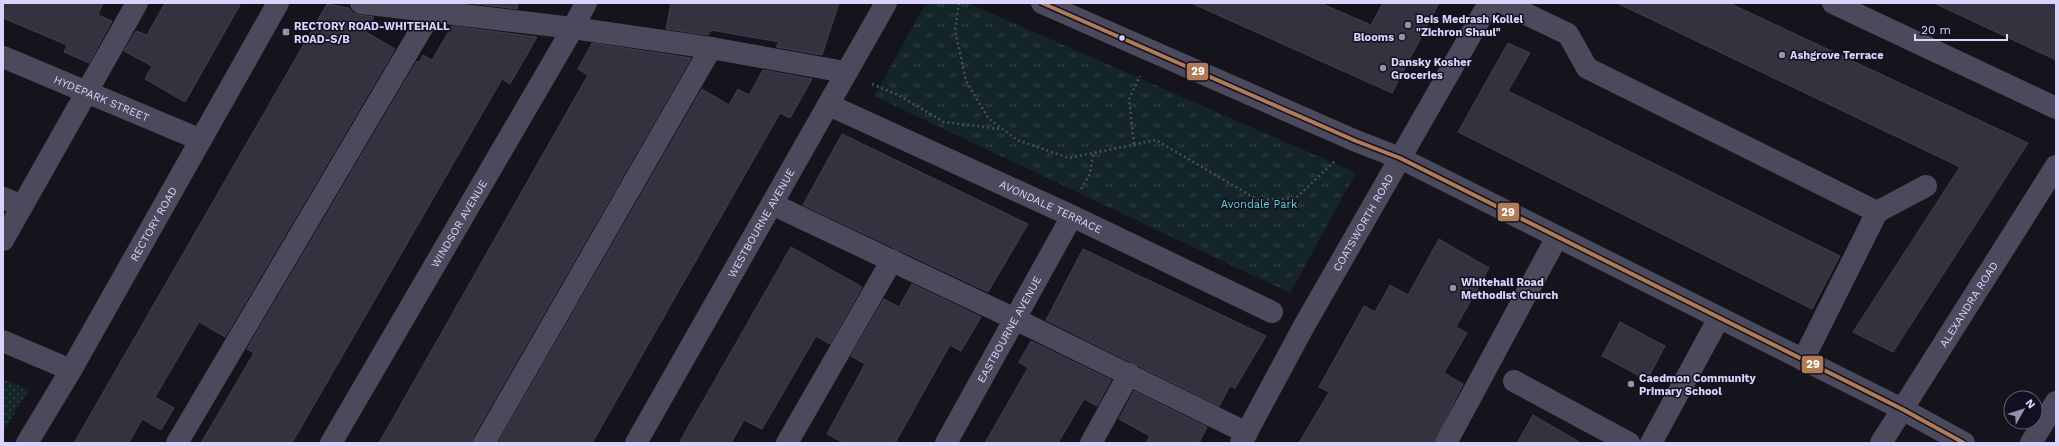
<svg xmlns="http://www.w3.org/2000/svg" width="2059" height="446" viewBox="0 0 2059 446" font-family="'Work Sans',sans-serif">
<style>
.grass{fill:url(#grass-dots)}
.park{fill:url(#park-tufts)}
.building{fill:#35313f;stroke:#433e4f}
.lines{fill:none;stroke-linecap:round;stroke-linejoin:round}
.path{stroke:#474f5c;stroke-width:2.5;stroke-dasharray:2 3;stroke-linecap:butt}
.minor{stroke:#4b495c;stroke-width:22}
.bus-1-casing{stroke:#140f20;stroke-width:7}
.bus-1{stroke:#b07c57;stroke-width:4}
.poi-dot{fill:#9690ad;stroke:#140f20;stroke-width:1.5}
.bus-dot{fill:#dcd3fb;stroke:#140f20;stroke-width:1.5}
.labels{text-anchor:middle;stroke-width:3;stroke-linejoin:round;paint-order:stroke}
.poi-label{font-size:11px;font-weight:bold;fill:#dcd3fb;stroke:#140f20;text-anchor:start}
.street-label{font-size:11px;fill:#dcd3fb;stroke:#140f20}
.park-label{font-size:11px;fill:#65d4c5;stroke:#140f20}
.line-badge{stroke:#140f20;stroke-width:1.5}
.badge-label{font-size:11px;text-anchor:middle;font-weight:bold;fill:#fff}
</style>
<defs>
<pattern id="grass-dots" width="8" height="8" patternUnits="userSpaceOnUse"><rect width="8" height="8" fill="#132528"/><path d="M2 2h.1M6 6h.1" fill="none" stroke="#354448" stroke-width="1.8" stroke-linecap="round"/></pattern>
<pattern id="park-tufts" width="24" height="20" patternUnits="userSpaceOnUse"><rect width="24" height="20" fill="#132528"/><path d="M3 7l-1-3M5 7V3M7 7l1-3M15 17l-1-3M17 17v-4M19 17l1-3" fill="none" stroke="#354448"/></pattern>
</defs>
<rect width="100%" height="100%" fill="#15131c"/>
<path class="grass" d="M 3,379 L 29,390 L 3,431 Z"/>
<path class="park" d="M 926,3 L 968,3 L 1356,173 L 1290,293 L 874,96 Z"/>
<path class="building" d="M 3,3 L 103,3 L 98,15 L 112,21 L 89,63 L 64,52 L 67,45 L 3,18 Z
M 165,3 L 241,3 L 185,102 L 145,79 L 152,66 L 124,51 L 136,31 L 147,35 Z
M 468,3 L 518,3 L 517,9 Z
M 671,3 L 839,3 L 822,55 L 776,47 L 779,42 L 711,30 L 708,35 L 666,29 Z
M 1191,3 L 1320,3 L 1371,25 L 1383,3 L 1439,3 L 1392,93 Z
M 1617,3 L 1729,3 L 2028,143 L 1893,352 L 1853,332 L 1960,167 Z
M 1934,3 L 2056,3 L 2056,60 Z
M 327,4 L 349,8 L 353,13 L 359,15 L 374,17 L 366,32 L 395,49 L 225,337 L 199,322 L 155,397 L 174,408 L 161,430 L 142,419 L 129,443 L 74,443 Z
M 452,26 L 537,37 L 510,84 L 502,79 L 292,443 L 201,443 L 254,353 L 247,349 L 417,61 L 419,63 L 423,55 L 432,60 Z
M 592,43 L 691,58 L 473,437 L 472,443 L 379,443 L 588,75 L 578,69 Z
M 1508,43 L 1530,53 L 1508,91 L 1840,256 L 1812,309 L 1458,132 Z
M 763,70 L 812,79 L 790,118 L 780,113 L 592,443 L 498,443 L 702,89 L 729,105 L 738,89 L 749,95 Z
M 842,134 L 1028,224 L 988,292 L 803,205 Z
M 1439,239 L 1489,268 L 1456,327 L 1467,333 L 1444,373 L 1463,384 L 1434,443 L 1299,443 L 1329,392 L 1319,387 L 1364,306 L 1375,312 L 1390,285 L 1408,295 Z
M 791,247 L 862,287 L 830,344 L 816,336 L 762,429 L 744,420 L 731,443 L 679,443 Z
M 1083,249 L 1266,336 L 1235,388 L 1230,386 L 1219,406 L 1046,320 Z
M 912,284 L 981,317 L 961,351 L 950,345 L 895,443 L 844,443 L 827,434 L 865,364 L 851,356 L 884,299 L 899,307 Z
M 1620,322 L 1665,346 L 1647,380 L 1602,356 Z
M 1031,341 L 1111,380 L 1097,406 L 1084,399 L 1058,443 L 985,443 L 1028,368 L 1019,362 Z
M 1134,391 L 1207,427 L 1199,443 L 1146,443 L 1150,436 L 1119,419 Z
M 1533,415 L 1581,443 L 1517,443 Z"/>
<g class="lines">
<path class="path" d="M 959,3 L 955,30 L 966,81 L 989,119 L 1017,140 L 1069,158 L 1156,140 L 1258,200 L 1296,198 L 1335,161
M 872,84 L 898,95 L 944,122 L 1001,129
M 1134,144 L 1129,99 L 1140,76
M 1081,189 L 1090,174 L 1093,153"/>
<g class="minor">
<path d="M 361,3 L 573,28 L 711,48 L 845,72"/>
<path d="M 1042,3 L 1356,141 L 1400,158 L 1902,409 L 1964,443"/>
<path d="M 1503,3 L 1568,34 L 1587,68 L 1877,212 L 1803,360"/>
<path d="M 1833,3 L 2056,108"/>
<path id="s1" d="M 3,57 L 201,140"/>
<path id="s2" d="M 829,105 L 1072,216 L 1272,312"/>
<path d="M 3,198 L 22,206"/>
<path d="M 772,204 L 1015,319 L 1247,433"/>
<path d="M 1877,212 L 1926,186"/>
<path d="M 3,240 L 137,3"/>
<path d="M 3,341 L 71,370"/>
<path d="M 1514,381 L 1629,443"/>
<path id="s3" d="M 27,443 L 71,370 L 278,3"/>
<path d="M 177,443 L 432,11"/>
<path id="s4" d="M 331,443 L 573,28 L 586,3"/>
<path d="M 484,443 L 711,48"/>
<path id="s5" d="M 636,443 L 886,3"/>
<path d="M 787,443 L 892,260"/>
<path id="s6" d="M 946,443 L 1072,216"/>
<path d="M 1091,443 L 1129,374"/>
<path id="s7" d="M 1241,443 L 1304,326 L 1489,3"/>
<path d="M 1446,443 L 1557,237"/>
<path d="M 1651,443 L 1719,318"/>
<path id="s8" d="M 1881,443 L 2056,166"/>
<path d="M 2031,443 L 2056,402"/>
</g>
<defs>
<path id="bus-1" d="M 1042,3 L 1356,141 L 1400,158 L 1902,409 L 1964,443"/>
</defs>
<use href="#bus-1" class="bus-1-casing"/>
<use href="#bus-1" class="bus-1"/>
</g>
<g class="poi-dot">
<circle cx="1408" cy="25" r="4"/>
<rect x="282" y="28" width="8" height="8" rx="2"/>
<circle cx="1402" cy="37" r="4"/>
<circle cx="1782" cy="55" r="4"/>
<circle cx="1383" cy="68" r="4"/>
<circle cx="1453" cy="288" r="4"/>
<circle cx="1631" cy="384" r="4"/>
</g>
<circle class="bus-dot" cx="1122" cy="38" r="3.5"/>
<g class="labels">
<g class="poi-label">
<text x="1416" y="23">Beis Medrash Kollel<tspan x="1416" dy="13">"Zichron Shaul"</tspan></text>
<text x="294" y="30">RECTORY ROAD-WHITEHALL<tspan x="294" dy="13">ROAD-S/B</tspan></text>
<text x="1394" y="41" text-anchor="end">Blooms</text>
<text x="1790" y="59">Ashgrove Terrace</text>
<text x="1391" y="66">Dansky Kosher<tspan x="1391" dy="13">Groceries</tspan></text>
<text x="1461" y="286">Whitehall Road<tspan x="1461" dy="13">Methodist Church</tspan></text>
<text x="1639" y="382">Caedmon Community<tspan x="1639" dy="13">Primary School</tspan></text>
</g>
<g class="street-label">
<text dy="4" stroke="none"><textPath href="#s1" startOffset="107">HYDEPARK STREET</textPath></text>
<text dy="4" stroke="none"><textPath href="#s2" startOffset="244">AVONDALE TERRACE</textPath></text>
<text dy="4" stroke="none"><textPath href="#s7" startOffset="252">COATSWORTH ROAD</textPath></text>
<text dy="4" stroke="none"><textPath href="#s4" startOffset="254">WINDSOR AVENUE</textPath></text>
<text dy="4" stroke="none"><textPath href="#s5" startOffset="253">WESTBOURNE AVENUE</textPath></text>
<text dy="4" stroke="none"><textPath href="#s3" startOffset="253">RECTORY ROAD</textPath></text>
<text dy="4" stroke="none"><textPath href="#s8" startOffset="164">ALEXANDRA ROAD</textPath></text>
<text dy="4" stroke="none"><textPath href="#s6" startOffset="130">EASTBOURNE AVENUE</textPath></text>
</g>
<g class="park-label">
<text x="1259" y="208">Avondale Park</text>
</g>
</g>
<g class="line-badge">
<rect x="1186" y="62" width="23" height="19" rx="4" fill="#b07c57"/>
<rect x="1497" y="202" width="23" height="20" rx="4" fill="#b07c57"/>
<rect x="1801" y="355" width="23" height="19" rx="4" fill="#b07c57"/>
</g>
<g class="badge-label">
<text x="1198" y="75">29</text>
<text x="1508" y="216">29</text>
<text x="1813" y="368">29</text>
</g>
<rect width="2059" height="446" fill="none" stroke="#dcd3fb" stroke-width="8"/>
<g transform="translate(2023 410) rotate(51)"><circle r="19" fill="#140f20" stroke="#645d78"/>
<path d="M0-3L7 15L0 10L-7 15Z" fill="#9690ad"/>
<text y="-6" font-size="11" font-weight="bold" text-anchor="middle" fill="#dcd3fb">N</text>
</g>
<path d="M1915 34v6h92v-6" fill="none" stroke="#dcd3fb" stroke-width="2"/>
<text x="1921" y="34" font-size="12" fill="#dcd3fb" stroke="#140f20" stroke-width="3" paint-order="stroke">20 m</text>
</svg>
